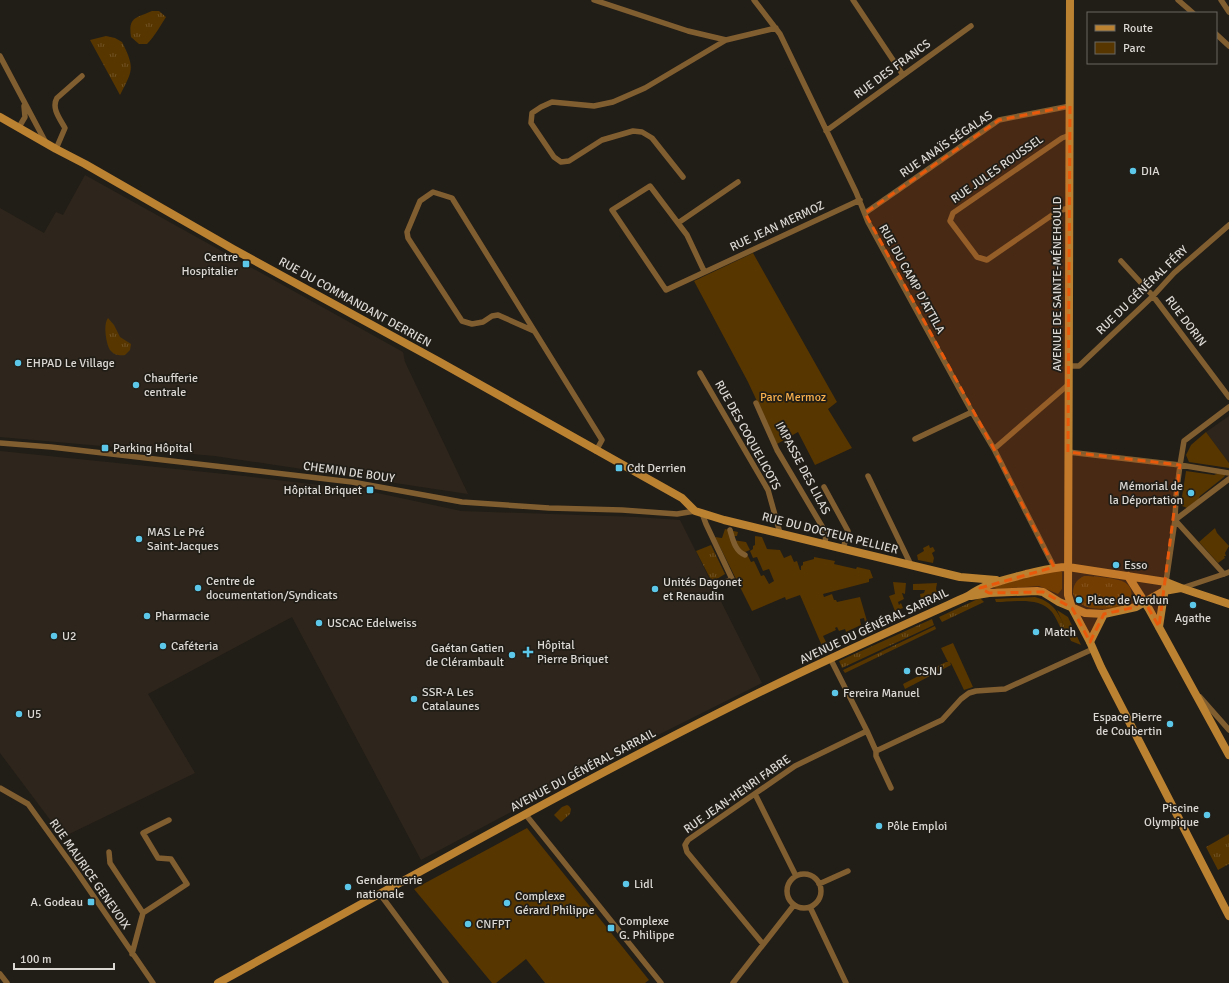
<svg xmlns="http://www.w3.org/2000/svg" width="1229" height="983" viewBox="0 0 1229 983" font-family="Signika,sans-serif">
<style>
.built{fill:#2e261c}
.grass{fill:url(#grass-tufts)}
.green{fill:#573600}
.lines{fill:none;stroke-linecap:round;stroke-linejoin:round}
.street{stroke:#815e30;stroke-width:5.5}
.secondary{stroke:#bb8232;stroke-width:8}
.marked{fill:#e8590c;fill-opacity:0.2;stroke:#e8590c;stroke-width:3;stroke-dasharray:8 5;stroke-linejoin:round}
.poi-dot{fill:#5cc7e8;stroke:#211d17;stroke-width:1.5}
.labels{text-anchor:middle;stroke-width:3.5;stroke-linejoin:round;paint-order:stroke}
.street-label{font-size:12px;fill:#dbd8d4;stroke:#211d17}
.poi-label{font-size:12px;fill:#dbd8d4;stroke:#211d17;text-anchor:start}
.park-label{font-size:12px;fill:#fab14c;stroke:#211d17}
</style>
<defs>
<pattern id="grass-tufts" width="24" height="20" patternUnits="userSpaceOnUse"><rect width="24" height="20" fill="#573600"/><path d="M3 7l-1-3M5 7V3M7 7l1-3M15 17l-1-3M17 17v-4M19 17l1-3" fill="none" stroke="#6f5224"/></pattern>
</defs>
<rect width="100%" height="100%" fill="#211d17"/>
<path class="built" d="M 85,175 L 403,352 L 405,362 L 468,494 L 215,456 L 0,437 L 0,208 L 44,233 L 56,212 L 63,215 Z
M 1229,416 L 1229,463 L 1206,432 Z
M 0,451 L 244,476 L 368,491 L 461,511 L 636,517 L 680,520 L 762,683 L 622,753 L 421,860 L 292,617 L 148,694 L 195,773 L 63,837 L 0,753 Z"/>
<path class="grass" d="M 152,11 L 159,11 L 166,17 C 160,26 155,36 147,44 L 139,44 L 131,37 C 128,17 136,18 152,11 Z
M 106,36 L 115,38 L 122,42 C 135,68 133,70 120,95 L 90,40 Z
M 108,318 L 114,325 L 120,337 L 131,344 L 130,350 L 125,355 C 120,356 114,355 110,350 C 106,344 103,324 108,318 Z
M 711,545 L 725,574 L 712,582 L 696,551 Z
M 1084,576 C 1093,576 1117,578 1124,582 C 1132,586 1134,596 1128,602 C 1120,610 1092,611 1083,605 C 1078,603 1076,598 1073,594 C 1073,585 1076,580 1084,576 Z
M 1035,597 C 1057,603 1060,617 1069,636 L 1065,637 C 1061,629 1057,619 1052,612 C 1039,596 1013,602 996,602 L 995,599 Z
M 980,598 L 984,602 L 942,622 L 939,617 Z
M 932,619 L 934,625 L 842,668 L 839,661 Z
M 935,626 L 936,629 L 845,673 L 843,670 Z
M 946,662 L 950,662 L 951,665 L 905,689 L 903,684 Z
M 567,805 L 569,806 L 571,809 L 570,814 L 561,822 L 554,815 L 562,807 Z
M 1229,834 L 1229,864 L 1218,870 L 1206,847 Z"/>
<path class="green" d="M 753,253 L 837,402 L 828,409 L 852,448 L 815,465 L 798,432 L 777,444 L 748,382 L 694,281 Z
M 1206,432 L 1229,463 L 1229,468 L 1189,462 L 1186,455 L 1191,445 Z
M 1186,471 L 1214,475 L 1219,473 L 1226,474 L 1224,477 L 1200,496 L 1198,500 L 1187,508 L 1182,506 L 1181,503 Z
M 1215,528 L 1217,533 L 1229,546 L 1225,553 L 1226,556 L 1224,556 L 1225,558 L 1218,563 L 1199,542 Z
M 725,529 L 738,532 L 737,536 L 734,536 L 733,540 L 746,542 L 750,550 L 745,552 L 746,556 L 748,556 L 751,562 L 754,561 L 761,576 L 764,575 L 769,584 L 774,581 L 769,569 L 763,571 L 757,557 L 753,558 L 750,551 L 753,549 L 753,546 L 755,545 L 755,536 L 762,537 L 767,549 L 780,550 L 784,558 L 791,555 L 794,562 L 797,561 L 800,570 L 801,570 L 801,566 L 803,565 L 803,562 L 814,559 L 814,557 L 835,561 L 834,564 L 856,569 L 857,567 L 870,570 L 873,578 L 869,579 L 869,582 L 823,594 L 824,597 L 832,594 L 834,600 L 836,600 L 837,602 L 860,597 L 867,621 L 865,622 L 864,618 L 860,619 L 861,625 L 846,632 L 845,629 L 839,631 L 837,627 L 835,628 L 836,630 L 823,636 L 827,644 L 822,646 L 800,595 L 786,600 L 785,597 L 752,611 L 715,537 L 722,538 Z
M 929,545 L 930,548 L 933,547 L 935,551 L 932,553 L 934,558 L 933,563 L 918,560 L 917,555 L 924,551 L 923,548 Z
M 1060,571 L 1062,572 L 1062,589 L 1058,594 L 1039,586 L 997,589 L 993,587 L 1039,574 Z
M 893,582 L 906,583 L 905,594 L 902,593 L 904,599 L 898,602 L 899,605 L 901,603 L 903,608 L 895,611 L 889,596 L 895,594 Z
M 937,583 L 936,589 L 937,592 L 921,600 L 920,594 L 924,593 L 925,590 L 913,590 L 913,584 Z
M 1057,610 L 1068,617 L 1081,645 L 1071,641 Z
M 953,643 L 973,687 L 964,690 L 951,663 L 948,662 L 941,648 Z
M 527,828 L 649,980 L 645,983 L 545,983 L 526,959 L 496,983 L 492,983 L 414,889 Z"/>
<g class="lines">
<path class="street" d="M 594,0 L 688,31 L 726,40 L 776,28
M 754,0 L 780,34 L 856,192 L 868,222 L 972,412 L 994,449 L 1054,567
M 853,0 L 903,75
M 1178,0 L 1193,13
M 1221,0 L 1229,12
M 1216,34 L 1229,46
M 0,56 L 45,141
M 19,127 L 25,117 L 24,106
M 826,131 L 971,26
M 56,149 L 65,128 C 60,119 51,108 57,98 L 82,76
M 683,177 L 652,138 L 642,132 L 633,131 L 602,140 L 569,161 L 561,162 L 554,157 L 531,123 L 532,113 L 541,107 L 552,102 L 594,106 L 613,102 L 645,88 L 726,40
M 1069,208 L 1058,211 L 987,260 L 977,257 L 950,221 L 953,213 L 1062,138 L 1070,135
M 865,213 L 999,120 L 1070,106
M 678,223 L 738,182
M 1121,261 L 1153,296 L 1229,397
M 704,271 L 687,235 L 650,186 L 612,210 L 666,290 L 860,200
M 534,331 L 498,315 L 492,316 L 483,322 L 472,324 L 462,321 L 408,238 L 407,232 L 420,201 L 433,192 L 452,198 L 602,440 L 596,451
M 1069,366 L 1079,366 L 1153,296 L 1174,273 L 1229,225
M 700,373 L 768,490 L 780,533
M 756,403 L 777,450 L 826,533 L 825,544
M 915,439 L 972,412
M 0,443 L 51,447 L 352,482 L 462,502 L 549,508 L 622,510 L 677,514 L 695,511
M 994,449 L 1069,384
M 1068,452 L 1180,465 L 1229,473
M 868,476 L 911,565
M 824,487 L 848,531 L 843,549
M 702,513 L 706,524 L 732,579 L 718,585
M 1175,520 L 1224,574
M 1175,520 L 1229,479
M 730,530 C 733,540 735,551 745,555
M 1166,582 L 1175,520 L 1176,496 L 1180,465 L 1184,441 L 1229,407
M 1182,588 L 1224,574 L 1229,572
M 830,658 L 867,731 L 876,751 L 876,756 L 891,788
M 1200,697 L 1229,730
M 876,751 L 942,720 L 961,699 L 969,693 L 976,691 L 1005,689 L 1093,649
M 0,788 L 28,804 L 77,872 L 153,983
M 755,794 L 796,876
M 526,815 L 661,983
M 109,852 L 110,863 L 143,913
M787 891a17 17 0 1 1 34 0a17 17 0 1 1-34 0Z
M 819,884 L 848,871
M 380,894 L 446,983
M 810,907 L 846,983
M 763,944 L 687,852 L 685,845 L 688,840 L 795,766 L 867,731
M 132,954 L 143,913 L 187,884 L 171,859 L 158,858 L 143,833 L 169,820
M 0,974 L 7,983
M 733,983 L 794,905"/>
<path class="secondary" d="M 1070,0 L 1068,595 L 1072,608 L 1090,642 L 1101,667 L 1229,916
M 0,117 L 56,149 L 85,164 L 233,249 L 438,361 L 682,498 L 695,511 L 724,520 L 960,577 L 996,580
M 1128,576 L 1149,609 L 1229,755
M 971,596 L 989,593 L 1037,591 L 1043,592 L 1059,602 L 1085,613 L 1104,614 L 1136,607 L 1164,591 L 1181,588
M 1159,627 L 1165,588
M 1090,642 L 1104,614
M 218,983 C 389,889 559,793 734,705 C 811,666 890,631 968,596 C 987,583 1004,580 1026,574 C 1040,571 1053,567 1068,567 L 1166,582 L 1181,588 L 1229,604"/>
</g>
<path class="marked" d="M 1070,106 L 1068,452 L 1180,465 L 1159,627 L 1141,595 L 1136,607 L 1104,614 L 1090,642 L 1072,608 L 1043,592 L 989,593 L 980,588 L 1054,567 L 994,449 L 865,213 L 999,120 Z"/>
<g class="poi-dot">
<circle cx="1133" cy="171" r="4"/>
<rect x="242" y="260" width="8" height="8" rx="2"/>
<circle cx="18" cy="363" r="4"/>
<circle cx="136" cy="385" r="4"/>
<rect x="101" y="444" width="8" height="8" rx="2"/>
<rect x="615" y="464" width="8" height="8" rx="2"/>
<rect x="366" y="486" width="8" height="8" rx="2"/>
<circle cx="1191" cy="493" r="4"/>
<circle cx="139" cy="539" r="4"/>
<circle cx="1116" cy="565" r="4"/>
<circle cx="198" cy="588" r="4"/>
<circle cx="655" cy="589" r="4"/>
<circle cx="1079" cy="600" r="4"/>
<circle cx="1193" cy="605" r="4"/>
<circle cx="147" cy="616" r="4"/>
<circle cx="319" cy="623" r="4"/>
<circle cx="1036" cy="632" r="4"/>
<circle cx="54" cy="636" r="4"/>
<circle cx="163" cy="646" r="4"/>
<path d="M526 646h4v4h4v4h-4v4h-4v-4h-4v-4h4z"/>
<circle cx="512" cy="655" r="4"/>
<circle cx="907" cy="671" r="4"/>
<circle cx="835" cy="693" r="4"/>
<circle cx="414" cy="699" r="4"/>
<circle cx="19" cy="714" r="4"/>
<circle cx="1170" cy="724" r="4"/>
<circle cx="1207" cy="815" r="4"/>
<circle cx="879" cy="826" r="4"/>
<circle cx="626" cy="884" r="4"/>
<circle cx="348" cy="887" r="4"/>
<rect x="87" y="898" width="8" height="8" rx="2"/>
<circle cx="507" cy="903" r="4"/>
<circle cx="468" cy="924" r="4"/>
<rect x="607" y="924" width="8" height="8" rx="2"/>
</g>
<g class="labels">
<g class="street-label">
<text transform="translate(892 69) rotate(-36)" y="4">RUE DES FRANCS</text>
<text transform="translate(946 144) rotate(-34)" y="4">RUE ANAÏS SÉGALAS</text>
<text transform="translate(997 169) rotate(-35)" y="4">RUE JULES ROUSSEL</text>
<text transform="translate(777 226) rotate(-25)" y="4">RUE JEAN MERMOZ</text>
<text transform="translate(912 279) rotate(61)" y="4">RUE DU CAMP D'ATTILA</text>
<text transform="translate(1057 284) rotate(-90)" y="4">AVENUE DE SAINTE-MÉNEHOULD</text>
<text transform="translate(1142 290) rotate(-44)" y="4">RUE DU GÉNÉRAL FÉRY</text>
<text transform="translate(355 302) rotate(29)" y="4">RUE DU COMMANDANT DERRIEN</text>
<text transform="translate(1186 321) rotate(53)" y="4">RUE DORIN</text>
<text transform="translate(748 435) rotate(61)" y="4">RUE DES COQUELICOTS</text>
<text transform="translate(803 468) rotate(62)" y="4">IMPASSE DES LILAS</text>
<text transform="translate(349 472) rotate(8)" y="4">CHEMIN DE BOUY</text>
<text transform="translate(830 533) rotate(14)" y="4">RUE DU DOCTEUR PELLIER</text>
<text transform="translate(874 626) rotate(-25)" y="4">AVENUE DU GÉNÉRAL SARRAIL</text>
<text transform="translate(583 770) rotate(-28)" y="4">AVENUE DU GÉNÉRAL SARRAIL</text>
<text transform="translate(737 794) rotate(-35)" y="4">RUE JEAN-HENRI FABRE</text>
<text transform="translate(90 874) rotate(55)" y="4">RUE MAURICE GENEVOIX</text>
</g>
<g class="poi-label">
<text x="1141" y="175">DIA</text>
<text x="238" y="261" text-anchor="end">Centre<tspan x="238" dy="14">Hospitalier</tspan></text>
<text x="26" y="367">EHPAD Le Village</text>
<text x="144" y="382">Chaufferie<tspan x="144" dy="14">centrale</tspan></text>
<text x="113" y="452">Parking Hôpital</text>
<text x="627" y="472">Cdt Derrien</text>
<text x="1183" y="490" text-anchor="end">Mémorial de<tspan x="1183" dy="14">la Déportation</tspan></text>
<text x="362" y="494" text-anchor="end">Hôpital Briquet</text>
<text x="147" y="536">MAS Le Pré<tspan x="147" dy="14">Saint-Jacques</tspan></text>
<text x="1124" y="569">Esso</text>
<text x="206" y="585">Centre de<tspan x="206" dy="14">documentation/Syndicats</tspan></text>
<text x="663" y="586">Unités Dagonet<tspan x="663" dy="14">et Renaudin</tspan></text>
<text x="1087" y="604">Place de Verdun</text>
<text x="155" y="620">Pharmacie</text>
<text x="1193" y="622" text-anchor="middle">Agathe</text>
<text x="327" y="627">USCAC Edelweiss</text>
<text x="1044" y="636">Match</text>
<text x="62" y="640">U2</text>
<text x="537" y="649">Hôpital<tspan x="537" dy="14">Pierre Briquet</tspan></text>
<text x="171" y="650">Caféteria</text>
<text x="504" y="652" text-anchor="end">Gaétan Gatien<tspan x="504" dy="14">de Clérambault</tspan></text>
<text x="915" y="675">CSNJ</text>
<text x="422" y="696">SSR-A Les<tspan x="422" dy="14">Catalaunes</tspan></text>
<text x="843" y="697">Fereira Manuel</text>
<text x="27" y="718">U5</text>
<text x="1162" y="721" text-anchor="end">Espace Pierre<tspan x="1162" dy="14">de Coubertin</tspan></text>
<text x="1199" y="812" text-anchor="end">Piscine<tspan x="1199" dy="14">Olympique</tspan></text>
<text x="887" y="830">Pôle Emploi</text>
<text x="356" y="884">Gendarmerie<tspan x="356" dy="14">nationale</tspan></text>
<text x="634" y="888">Lidl</text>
<text x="515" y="900">Complexe<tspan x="515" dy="14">Gérard Philippe</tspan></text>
<text x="83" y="906" text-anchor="end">A. Godeau</text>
<text x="619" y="925">Complexe<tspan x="619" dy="14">G. Philippe</tspan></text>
<text x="476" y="928">CNFPT</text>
</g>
<g class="park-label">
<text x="793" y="401">Parc Mermoz</text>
</g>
</g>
<rect x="1087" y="12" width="130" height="52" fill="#211d17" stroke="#6b6863"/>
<rect x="1095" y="25" width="20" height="6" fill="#bb8232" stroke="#6b6863"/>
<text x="1123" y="32" font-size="12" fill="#dbd8d4">Route</text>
<rect x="1095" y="42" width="20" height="12" fill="#573600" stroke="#6b6863"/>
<text x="1123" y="52" font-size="12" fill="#dbd8d4">Parc</text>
<path d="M14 963v6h100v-6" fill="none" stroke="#dbd8d4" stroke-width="2"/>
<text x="20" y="963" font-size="12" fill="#dbd8d4" stroke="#211d17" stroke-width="3" paint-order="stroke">100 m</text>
</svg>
